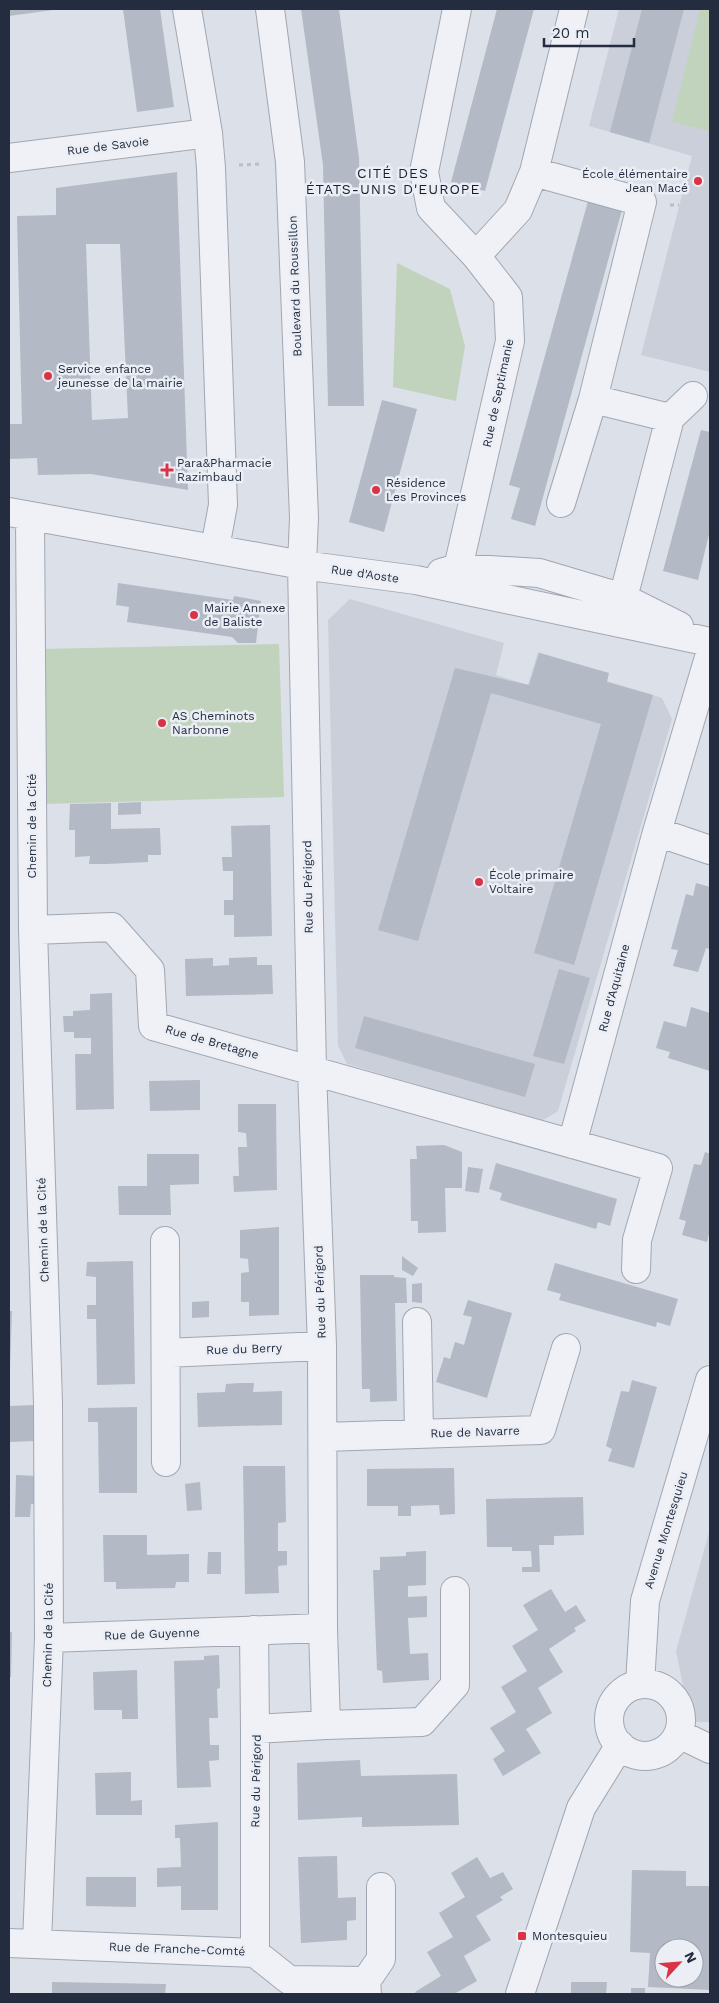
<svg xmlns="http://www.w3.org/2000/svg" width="719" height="2003" viewBox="0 0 719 2003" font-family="'Work Sans',sans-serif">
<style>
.built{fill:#cacfda}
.green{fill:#c1d3bc}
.building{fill:#b3b9c5;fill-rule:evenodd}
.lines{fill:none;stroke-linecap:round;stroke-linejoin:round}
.minor-casing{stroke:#a1a7b2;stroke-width:30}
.path{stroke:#babec7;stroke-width:3;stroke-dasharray:4 4;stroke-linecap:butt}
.minor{stroke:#eff1f6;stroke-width:28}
.poi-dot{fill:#db3346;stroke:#ebeff5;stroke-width:2}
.labels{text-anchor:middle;stroke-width:5;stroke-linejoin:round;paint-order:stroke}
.street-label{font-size:12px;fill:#242d40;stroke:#ebeff5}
.poi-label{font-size:12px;fill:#242d40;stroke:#ebeff5;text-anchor:start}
.neighbourhood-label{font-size:14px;letter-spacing:1px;fill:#171e30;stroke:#ebeff5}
</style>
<rect width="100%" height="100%" fill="#dce0e8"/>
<path class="built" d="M 619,9 L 710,9 L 710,372 L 641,355 L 692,156 L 589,126 Z
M 350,599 L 504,643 L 496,675 L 528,685 L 538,652 L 607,673 L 607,681 L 662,698 L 672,719 L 558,1111 L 542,1121 L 347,1064 L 338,1046 L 328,620 Z
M 710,1529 L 710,1722 L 694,1722 L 685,1695 L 676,1651 Z"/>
<path class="green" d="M 700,9 L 710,9 L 710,131 L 672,122 Z
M 397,263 L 450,289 L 465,346 L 456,401 L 393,387 Z
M 279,644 L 284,797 L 45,804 L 40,649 Z"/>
<path class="building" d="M 9,9 L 53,9 L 53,10 L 9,16 Z
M 123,9 L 160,9 L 174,107 L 137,112 Z
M 301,9 L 339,9 L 359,158 L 364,406 L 328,406 L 323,165 Z
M 497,9 L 534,9 L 485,191 L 451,182 Z
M 642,9 L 684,9 L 649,143 L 610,132 Z
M 177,172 L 188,490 L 91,474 L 38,475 L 37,458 L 9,459 L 9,424 L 22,424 L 17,216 L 56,215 L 56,188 ZM 86,244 L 120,244 L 128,418 L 92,420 Z
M 588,201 L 622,210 L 535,526 L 511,519 L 520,488 L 509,485 Z
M 382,400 L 417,409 L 384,532 L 349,522 Z
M 701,430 L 710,432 L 710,530 L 698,580 L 663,571 Z
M 118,583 L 233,600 L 234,596 L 261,601 L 256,643 L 238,643 L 232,637 L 127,622 L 129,607 L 116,605 Z
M 539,653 L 609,673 L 607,682 L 653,695 L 574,965 L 534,953 L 601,724 L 491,693 L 418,941 L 378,930 L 455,668 L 529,685 Z
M 141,802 L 141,814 L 118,815 L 118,803 Z
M 111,803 L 111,829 L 160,828 L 161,855 L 148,855 L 148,862 L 106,864 L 89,864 L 90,856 L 75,857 L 75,830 L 69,830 L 70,804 Z
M 270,825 L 272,936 L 234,937 L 234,915 L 224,915 L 224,900 L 233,900 L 233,871 L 223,871 L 222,857 L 232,857 L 231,826 Z
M 696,883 L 710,887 L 710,949 L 706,948 L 698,972 L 673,966 L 678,950 L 671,949 L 686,894 L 693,896 Z
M 257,957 L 257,965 L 272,965 L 273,994 L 186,996 L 185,959 L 213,958 L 213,966 L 229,965 L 229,958 Z
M 559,969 L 590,978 L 564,1064 L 533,1056 Z
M 112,993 L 114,1109 L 76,1110 L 75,1054 L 91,1054 L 91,1038 L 74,1038 L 74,1032 L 64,1032 L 63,1016 L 73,1016 L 73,1011 L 90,1010 L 90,994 Z
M 691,1007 L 710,1013 L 710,1071 L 668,1058 L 670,1052 L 656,1048 L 664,1021 L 686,1027 Z
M 364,1016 L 535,1064 L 525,1097 L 355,1048 Z
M 200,1080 L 200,1110 L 150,1111 L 149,1081 Z
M 238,1104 L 276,1104 L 277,1190 L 234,1192 L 233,1176 L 239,1176 L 238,1147 L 247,1147 L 246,1133 L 238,1132 Z
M 444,1145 L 462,1152 L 462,1188 L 445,1188 L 446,1232 L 418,1233 L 418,1221 L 411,1221 L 410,1159 L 417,1159 L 416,1146 Z
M 705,1152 L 710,1154 L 710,1230 L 707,1242 L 682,1235 L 686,1221 L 679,1219 L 694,1164 L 701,1165 Z
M 147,1154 L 199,1154 L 199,1184 L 170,1185 L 171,1215 L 119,1215 L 118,1186 L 147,1186 Z
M 496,1163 L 617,1199 L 610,1226 L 598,1222 L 596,1229 L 500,1200 L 502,1193 L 489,1189 Z
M 468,1167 L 483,1169 L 479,1193 L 465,1191 Z
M 279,1227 L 279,1315 L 249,1316 L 249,1302 L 241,1302 L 241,1273 L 249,1272 L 248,1259 L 240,1258 L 240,1230 Z
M 402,1256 L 418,1268 L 413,1276 L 402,1270 Z
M 133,1261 L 135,1384 L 97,1385 L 96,1319 L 87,1319 L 87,1305 L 96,1305 L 96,1277 L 86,1276 L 87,1262 Z
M 555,1263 L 678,1299 L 670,1326 L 657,1322 L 656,1327 L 559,1300 L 561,1294 L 547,1290 Z
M 360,1275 L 394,1275 L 394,1277 L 406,1278 L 407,1303 L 395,1303 L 397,1401 L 370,1402 L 370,1389 L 362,1389 Z
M 422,1283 L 422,1303 L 412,1302 L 412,1284 Z
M 468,1300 L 512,1313 L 487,1398 L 436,1382 L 444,1357 L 450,1359 L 455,1342 L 464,1345 L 472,1317 L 463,1315 Z
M 209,1301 L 209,1317 L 192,1318 L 192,1302 Z
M 9,1311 L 12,1311 L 10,1368 L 9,1368 Z
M 632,1380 L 657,1387 L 634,1468 L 608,1461 L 612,1449 L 606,1446 L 621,1391 L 629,1392 Z
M 240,1383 L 254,1383 L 253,1392 L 282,1391 L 282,1425 L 198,1427 L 197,1393 L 225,1392 L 226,1384 Z
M 35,1405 L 36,1441 L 9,1442 L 9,1406 Z
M 137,1407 L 137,1493 L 99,1493 L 98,1422 L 88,1422 L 88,1408 Z
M 243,1466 L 285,1466 L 286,1522 L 278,1523 L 278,1551 L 287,1551 L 287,1565 L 278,1566 L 279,1593 L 245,1594 Z
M 454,1468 L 455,1514 L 440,1515 L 439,1505 L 411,1506 L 411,1516 L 398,1516 L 398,1506 L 367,1506 L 367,1469 Z
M 16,1475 L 37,1476 L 36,1504 L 31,1504 L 30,1517 L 15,1517 Z
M 200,1482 L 202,1510 L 187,1511 L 185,1484 Z
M 583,1497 L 584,1535 L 554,1536 L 554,1545 L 539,1545 L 540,1572 L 522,1572 L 522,1567 L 532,1567 L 531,1551 L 512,1551 L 512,1547 L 487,1547 L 486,1499 Z
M 103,1535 L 147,1535 L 147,1555 L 189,1554 L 189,1582 L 176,1582 L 175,1588 L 116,1589 L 116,1582 L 104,1582 Z
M 426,1551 L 426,1585 L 408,1586 L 408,1597 L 427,1596 L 427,1617 L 408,1618 L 410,1654 L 428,1653 L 429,1680 L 383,1683 L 382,1671 L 377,1670 L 373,1570 L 380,1570 L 380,1557 L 406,1556 L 406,1552 Z
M 208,1552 L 221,1552 L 221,1574 L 207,1574 Z
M 551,1589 L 565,1612 L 576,1605 L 586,1621 L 574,1628 L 576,1631 L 549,1649 L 563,1672 L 538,1688 L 552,1713 L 526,1729 L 541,1753 L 503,1776 L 493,1759 L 505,1751 L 490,1728 L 516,1712 L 501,1687 L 527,1671 L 512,1646 L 538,1630 L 523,1605 Z
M 9,1632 L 12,1632 L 11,1677 L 9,1677 Z
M 219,1655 L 220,1688 L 217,1689 L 218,1718 L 209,1718 L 210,1745 L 219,1745 L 219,1760 L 209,1761 L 211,1787 L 177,1788 L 174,1661 L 204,1660 L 204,1656 Z
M 137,1670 L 138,1719 L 122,1719 L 122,1710 L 94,1710 L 93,1672 Z
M 360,1760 L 361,1776 L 457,1774 L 459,1825 L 362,1827 L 362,1817 L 298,1820 L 297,1763 Z
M 131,1772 L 131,1801 L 142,1800 L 142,1815 L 96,1815 L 95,1773 Z
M 218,1822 L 218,1910 L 181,1910 L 181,1886 L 157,1887 L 157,1868 L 181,1867 L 180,1838 L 175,1838 L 175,1825 Z
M 337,1856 L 338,1898 L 356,1897 L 356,1920 L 347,1921 L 347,1940 L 301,1943 L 298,1857 Z
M 477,1857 L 490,1878 L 503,1872 L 513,1889 L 500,1897 L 503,1900 L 476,1916 L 491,1940 L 464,1956 L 477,1981 L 454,1994 L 416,1994 L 415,1992 L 441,1976 L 427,1952 L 453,1937 L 439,1913 L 465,1897 L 451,1873 Z
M 632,1870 L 686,1871 L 686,1886 L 710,1886 L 710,1990 L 648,1987 L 650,1953 L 630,1952 ZM 664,1948 L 694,1948 L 694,1978 L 664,1978 Z
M 86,1877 L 136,1877 L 136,1907 L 86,1906 Z
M 52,1982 L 166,1984 L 165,1994 L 52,1994 Z
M 571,1982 L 607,1982 L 606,1994 L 571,1994 Z
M 631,1988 L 645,1988 L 645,1994 L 631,1994 Z"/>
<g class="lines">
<defs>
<path id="minor" d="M 187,9 L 208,133 L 211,168 L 223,505 L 215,548
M 457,9 L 424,172 L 431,208 L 476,256 L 508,297 L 510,341 L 458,568
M 9,158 L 208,133
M 534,172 L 642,202 L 593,399 L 670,418 L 623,598
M 476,256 L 518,210 L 534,172 L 574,9
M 670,418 L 693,396
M 561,503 L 593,399
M 9,512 L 302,565 L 416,580 L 710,642
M 30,517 L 33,930 L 48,1403 L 49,1638 L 37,1943
M 441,573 L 458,568 L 539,573 L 623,598 L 679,626
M 657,832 L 710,850
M 33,930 L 112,927 L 150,970 L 153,1026 L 658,1168 L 637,1240 L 636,1269
M 572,1144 L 657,832 L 710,654
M 165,1241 L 166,1462
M 417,1322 L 419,1434
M 166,1353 L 322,1346
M 323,1437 L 541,1430 L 566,1348
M 254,1630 L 255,1729
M 49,1638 L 323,1628
M 640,1684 L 645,1601 L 710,1380
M609 1720a36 36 0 1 1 72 0a36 36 0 1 1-72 0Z
M 326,1725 L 422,1722 L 455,1685 L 455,1591
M 679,1734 L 710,1749
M 9,1943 L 255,1953 L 289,1980 L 366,1981
M 255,1953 L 255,1729 L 326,1725 L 323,1628 L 322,1346 L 312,1071 L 302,565 L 304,518 L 290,162 L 270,9
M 367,1994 L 366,1981 L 381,1959 L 381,1887
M 520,1994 L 581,1808 L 620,1745"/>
</defs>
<use href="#minor" class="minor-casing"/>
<path class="path" d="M 239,165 L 261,164
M 670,205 L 679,205"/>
<use href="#minor" class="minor"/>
</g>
<g class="poi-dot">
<circle cx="698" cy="181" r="5"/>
<circle cx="48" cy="376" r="5"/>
<path d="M164.5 462.5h5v5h5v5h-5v5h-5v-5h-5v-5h5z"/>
<circle cx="376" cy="490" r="5"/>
<circle cx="194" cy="615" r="5"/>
<circle cx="162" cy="723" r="5"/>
<circle cx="479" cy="882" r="5"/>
<rect x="517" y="1931" width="10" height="10" rx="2.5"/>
</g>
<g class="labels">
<g class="street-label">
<text transform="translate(108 146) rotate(-7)" y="4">Rue de Savoie</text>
<text transform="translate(295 286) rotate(-92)" y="4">Boulevard du Roussillon</text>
<text transform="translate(498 393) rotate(-78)" y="4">Rue de Septimanie</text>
<text transform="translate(365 574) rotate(8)" y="4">Rue d'Aoste</text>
<text transform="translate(32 826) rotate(-90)" y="4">Chemin de la Cité</text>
<text transform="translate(308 887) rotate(-91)" y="4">Rue du Périgord</text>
<text transform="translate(614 988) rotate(-75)" y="4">Rue d'Aquitaine</text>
<text transform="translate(212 1042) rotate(16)" y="4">Rue de Bretagne</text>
<text transform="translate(43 1230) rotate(-92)" y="4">Chemin de la Cité</text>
<text transform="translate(320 1292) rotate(-92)" y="4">Rue du Périgord</text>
<text transform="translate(244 1349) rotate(-2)" y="4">Rue du Berry</text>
<text transform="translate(475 1432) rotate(-2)" y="4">Rue de Navarre</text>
<text transform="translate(666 1530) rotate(-73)" y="4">Avenue Montesquieu</text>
<text transform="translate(152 1634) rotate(-2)" y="4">Rue de Guyenne</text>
<text transform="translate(48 1635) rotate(-89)" y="4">Chemin de la Cité</text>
<text transform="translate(256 1781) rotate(-89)" y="4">Rue du Périgord</text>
<text transform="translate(177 1949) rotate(2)" y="4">Rue de Franche-Comté</text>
</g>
<g class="poi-label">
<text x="688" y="178" text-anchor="end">École élémentaire<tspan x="688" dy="14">Jean Macé</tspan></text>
<text x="58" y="373">Service enfance<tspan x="58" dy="14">jeunesse de la mairie</tspan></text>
<text x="177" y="467">Para&amp;Pharmacie<tspan x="177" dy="14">Razimbaud</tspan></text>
<text x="386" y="487">Résidence<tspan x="386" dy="14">Les Provinces</tspan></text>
<text x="204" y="612">Mairie Annexe<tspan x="204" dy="14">de Baliste</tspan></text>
<text x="172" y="720">AS Cheminots<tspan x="172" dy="14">Narbonne</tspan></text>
<text x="489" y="879">École primaire<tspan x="489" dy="14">Voltaire</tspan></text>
<text x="532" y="1940">Montesquieu</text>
</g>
<g class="neighbourhood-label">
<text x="393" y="178">CITÉ DES<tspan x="393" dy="16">ÉTATS-UNIS D'EUROPE</tspan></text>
</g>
</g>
<rect width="719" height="2003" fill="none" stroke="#242d40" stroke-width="20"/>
<g transform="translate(679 1963) rotate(64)"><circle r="24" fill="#ebeff5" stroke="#9ba1ad"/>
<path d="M0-4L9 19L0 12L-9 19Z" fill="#db3346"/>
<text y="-8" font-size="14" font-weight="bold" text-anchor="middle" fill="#242d40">N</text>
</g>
<path d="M544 38v8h90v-8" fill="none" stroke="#242d40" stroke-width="2.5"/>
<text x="552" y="38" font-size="15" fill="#242d40" stroke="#ebeff5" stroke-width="4" paint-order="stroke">20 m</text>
</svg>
